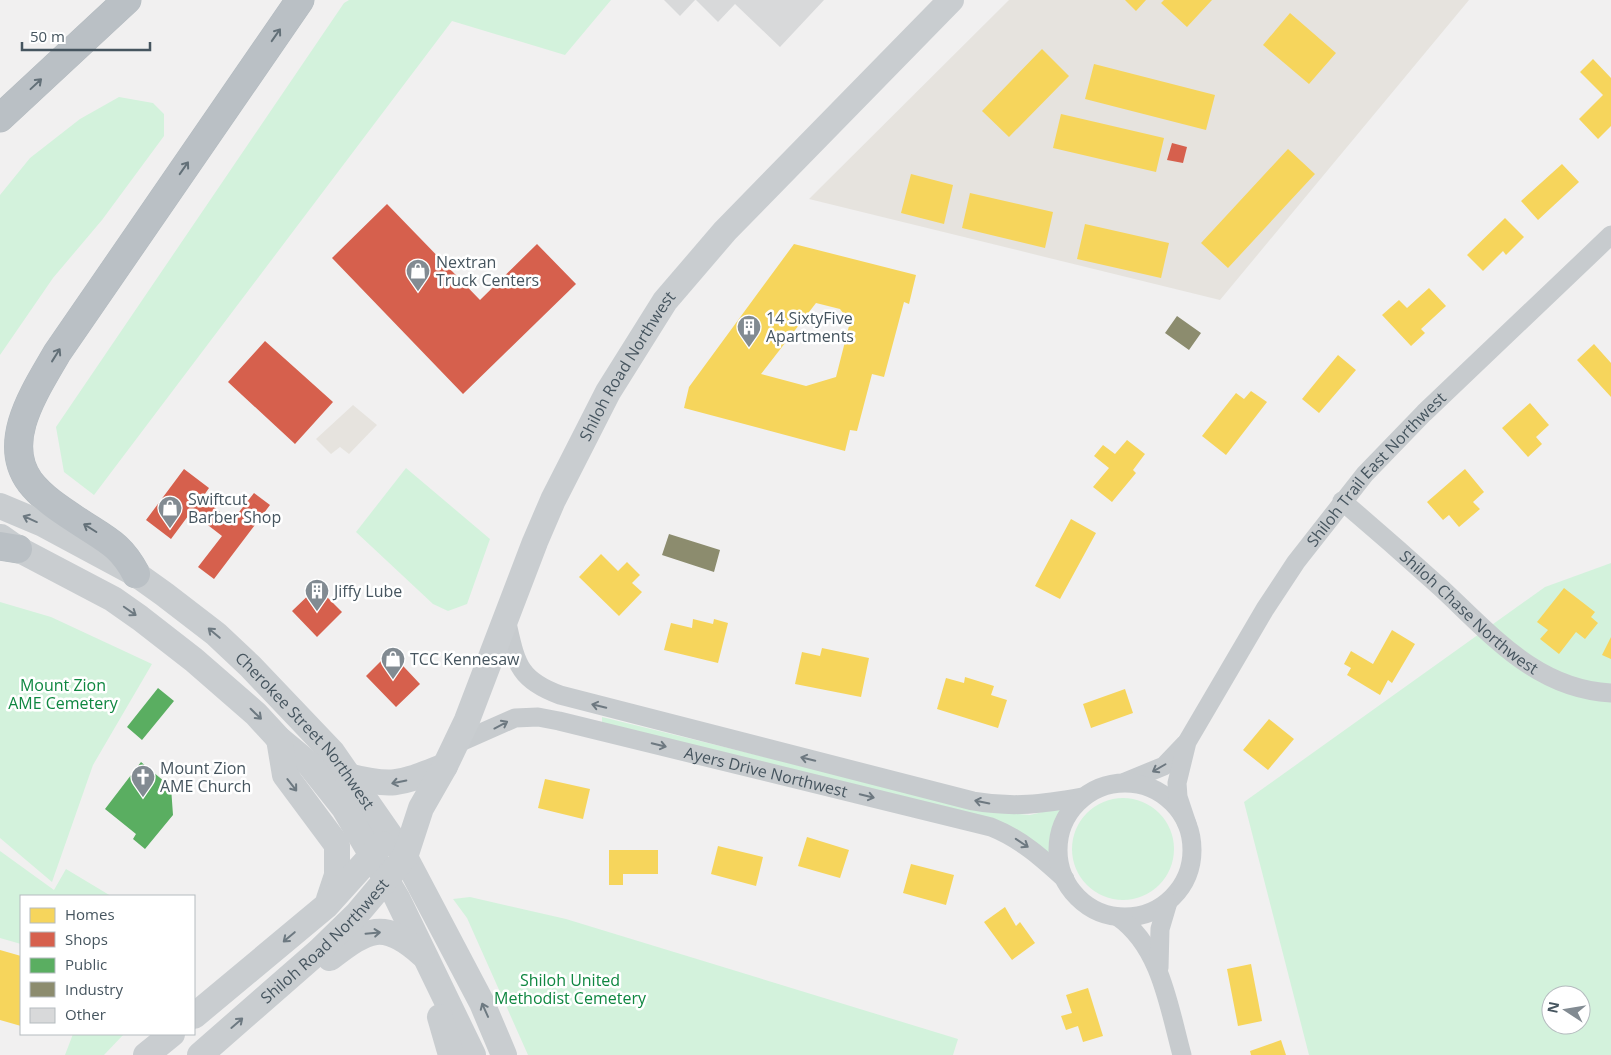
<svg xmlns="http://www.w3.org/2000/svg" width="1611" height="1055" viewBox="0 0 1611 1055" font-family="'Open Sans',sans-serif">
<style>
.commercial{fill:#e6e3de}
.green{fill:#d3f2dc;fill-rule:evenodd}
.homes{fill:#f6d55c;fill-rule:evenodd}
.shops{fill:#d6604d}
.public{fill:#5aae61}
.industry{fill:#8c8c6e}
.building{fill:#d8d9da}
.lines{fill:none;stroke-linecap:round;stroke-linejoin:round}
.highway-casing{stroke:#b4bbc0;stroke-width:29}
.street{stroke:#c7cbce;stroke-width:19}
.secondary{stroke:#c9cdd0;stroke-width:26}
.highway{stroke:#bac0c5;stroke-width:28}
.oneway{stroke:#637078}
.oneway2{stroke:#6d7981}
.oneway3{stroke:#6d7880}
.labels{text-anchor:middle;stroke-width:5;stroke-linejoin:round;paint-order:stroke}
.poi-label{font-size:16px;fill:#46555f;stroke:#fff;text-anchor:start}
.street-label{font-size:16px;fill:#46555f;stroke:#fff}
.park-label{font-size:16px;fill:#0f8741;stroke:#fff}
</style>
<rect width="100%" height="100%" fill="#f1f0f0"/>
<path class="commercial" d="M 1009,0 L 1469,0 L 1220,300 L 809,199 Z
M 353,405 L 377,425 L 349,454 L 340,447 L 331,454 L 316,439 Z"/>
<path class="green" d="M 349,0 L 611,0 L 565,55 L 452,21 L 94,495 L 64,472 L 56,427 L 344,3 Z
M 119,97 L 153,103 L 164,114 L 164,136 L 102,220 L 53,278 L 0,355 L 0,195 L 30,158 L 80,119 Z
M 406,468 L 490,539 L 467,604 L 448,611 L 433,604 L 356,532 Z
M 1611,563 L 1611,1055 L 1309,1055 L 1244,802 L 1545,587 ZM 1551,995 L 1581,995 L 1581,1025 L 1551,1025 Z
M 0,602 L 51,617 L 152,664 L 93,765 L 52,882 L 0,838 Z
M 602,717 L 984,811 L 1030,815 L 1063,807 L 1052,833 L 1050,859 L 1043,851 L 602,723 Z
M1072 849a51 51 0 1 1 102 0a51 51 0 1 1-102 0Z
M 0,851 L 54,890 L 66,869 L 111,896 L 21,896 L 21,944 L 0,938 Z
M 470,897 L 566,919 L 958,1039 L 953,1055 L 528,1055 L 467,918 L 453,899 Z
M 73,1034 L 124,1034 L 104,1055 L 65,1055 Z"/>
<path class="homes" d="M 1125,0 L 1146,0 L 1136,11 Z
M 1164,0 L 1212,0 L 1187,27 L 1161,3 Z
M 1290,13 L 1336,53 L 1309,84 L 1263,45 Z
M 1042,49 L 1069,76 L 1009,137 L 982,111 Z
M 1593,59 L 1611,78 L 1611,126 L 1598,139 L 1579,119 L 1603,95 L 1580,72 Z
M 1094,64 L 1215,95 L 1206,130 L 1085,99 Z
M 1061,114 L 1164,138 L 1156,172 L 1053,148 Z
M 1288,149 L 1315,174 L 1228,268 L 1201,243 Z
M 1562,164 L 1579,182 L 1538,220 L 1521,201 Z
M 911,174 L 953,185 L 944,224 L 901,213 Z
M 970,193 L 1053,212 L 1045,248 L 962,228 Z
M 1505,218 L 1524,237 L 1506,255 L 1503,251 L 1483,271 L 1467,255 Z
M 1085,224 L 1169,243 L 1161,278 L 1077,259 Z
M 794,244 L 916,275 L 909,304 L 904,302 L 884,377 L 872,374 L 857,431 L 850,430 L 845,451 L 684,408 L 689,387 ZM 816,303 L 840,309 L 850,322 L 836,377 L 806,386 L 761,374 Z
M 1429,288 L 1446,306 L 1421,329 L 1425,333 L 1411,346 L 1382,315 L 1399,300 L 1407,308 Z
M 1594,344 L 1611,363 L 1611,397 L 1577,360 Z
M 1338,355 L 1356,370 L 1319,413 L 1302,399 Z
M 1251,391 L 1267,402 L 1226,455 L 1202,436 L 1236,393 L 1244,399 Z
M 1530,403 L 1549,425 L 1536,437 L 1542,444 L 1528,457 L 1502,428 Z
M 1127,440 L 1145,454 L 1133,470 L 1136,473 L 1112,502 L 1093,487 L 1109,468 L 1094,456 L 1103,445 L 1115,454 Z
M 1465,469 L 1484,492 L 1473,502 L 1480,509 L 1459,527 L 1449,515 L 1443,520 L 1427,502 Z
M 1071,519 L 1096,533 L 1060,599 L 1035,586 Z
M 601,554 L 618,571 L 627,562 L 640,575 L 632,583 L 642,592 L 619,616 L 579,577 Z
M 1564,588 L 1595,612 L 1591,617 L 1598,623 L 1585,639 L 1576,632 L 1559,654 L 1540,639 L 1548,630 L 1537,622 Z
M 693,619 L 713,624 L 714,619 L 728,623 L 718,663 L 664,650 L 671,623 L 692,628 Z
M 1392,630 L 1415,644 L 1392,683 L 1388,680 L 1380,695 L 1347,675 L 1351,668 L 1344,664 L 1351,651 L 1373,664 Z
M 1611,637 L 1611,659 L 1602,655 Z
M 822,648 L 869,658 L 861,697 L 795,684 L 802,652 L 820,656 Z
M 965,677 L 994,686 L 991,695 L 1007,700 L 998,728 L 937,709 L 946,678 L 964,683 Z
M 1125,689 L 1133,713 L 1091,728 L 1083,704 Z
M 1269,719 L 1294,739 L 1268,770 L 1243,750 Z
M 545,779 L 590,789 L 583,819 L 538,808 Z
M 807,837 L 849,850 L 840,878 L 798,866 Z
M 718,846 L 763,857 L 756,886 L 711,874 Z
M 609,850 L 658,850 L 658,874 L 623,874 L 623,885 L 609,885 Z
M 911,864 L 954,875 L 946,905 L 903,893 Z
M 1005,907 L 1016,926 L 1020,922 L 1035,943 L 1012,960 L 984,922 Z
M 0,950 L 21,956 L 21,1026 L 0,1020 Z
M 1251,964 L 1262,1021 L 1238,1026 L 1227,969 Z
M 1088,988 L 1103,1036 L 1083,1042 L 1078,1026 L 1066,1030 L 1061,1016 L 1072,1013 L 1066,995 Z
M 1281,1040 L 1286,1055 L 1251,1055 L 1250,1051 Z"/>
<path class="shops" d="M 1172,143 L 1187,147 L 1183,163 L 1167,160 Z
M 387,204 L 480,300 L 537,244 L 576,284 L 463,394 L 332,258 Z
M 265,341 L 333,402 L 295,444 L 228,382 Z
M 184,469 L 209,488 L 202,498 L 232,521 L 254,493 L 270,505 L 214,579 L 198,567 L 222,536 L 191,512 L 171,539 L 146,520 Z
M 317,587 L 342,612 L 317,637 L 292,611 Z
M 390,652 L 420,684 L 396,707 L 366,676 Z"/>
<path class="public" d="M 158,688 L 174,701 L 142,740 L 127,727 Z
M 141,762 L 171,787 L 173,815 L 145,849 L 133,839 L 136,834 L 105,809 Z"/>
<path class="industry" d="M 1177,316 L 1201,333 L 1189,350 L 1165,333 Z
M 669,534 L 720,550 L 714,572 L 662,555 Z"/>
<path class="building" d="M 664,0 L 695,0 L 680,16 Z
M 696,0 L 824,0 L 780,47 L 735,4 L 718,22 Z"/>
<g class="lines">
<defs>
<path id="highway" d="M 0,118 L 127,0
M 0,546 L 18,549
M 136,574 C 122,547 109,541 84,525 C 66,513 44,500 30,482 C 0,441 36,390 57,353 L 300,0"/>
</defs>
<use href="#highway" class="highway-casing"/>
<g class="street">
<path id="s1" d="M 1342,501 C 1375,529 1408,558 1440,587 C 1492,635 1536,689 1611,693"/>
<path d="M 506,619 C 516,661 516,679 560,695 L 973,801 C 1013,808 1043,804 1082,797"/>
<path id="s2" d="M 456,744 L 515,718 L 538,717 L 559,721 L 991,827 C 1021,839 1042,858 1065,879"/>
<path d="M 1125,782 L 1164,766 L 1185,744"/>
<circle cx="1125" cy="850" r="67"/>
<path id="s3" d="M 1187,824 L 1178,797 L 1177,783 L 1187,742 L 1265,609 L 1296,562 L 1365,474 L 1424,413 L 1611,235"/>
<path d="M 1118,917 C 1161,947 1169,1008 1182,1055"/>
<path d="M 1159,968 L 1160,929 L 1168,902"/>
</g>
<g class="secondary">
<path id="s4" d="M 0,506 L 43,524 L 136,574 L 164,594 L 216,634 L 250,666 L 332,752 L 405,857 L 482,1003 L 504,1055"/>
<path d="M 1,537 L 18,549 L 113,599 L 140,618 L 194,660 L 256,714 L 279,739 L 309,764 L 344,808 L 397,898 L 473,1055"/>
<path d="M 279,739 L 285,775 L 337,845 L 337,875 L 329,899"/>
<path d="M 348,776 C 395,788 401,783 445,766"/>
<path d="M 330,958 C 368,929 383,919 422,954"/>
<path d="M 194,1016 L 326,906 L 382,844"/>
<path d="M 440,1017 L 451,1055"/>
<path d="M 146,1055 L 172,1034"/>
<path id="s5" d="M 200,1055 L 319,951 L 357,914 L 405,857 L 421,808 L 445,766 L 467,720 L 535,542 L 553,500 L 608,392 L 665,301 L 725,231 L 951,0"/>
</g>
<use href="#highway" class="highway"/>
</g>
<defs><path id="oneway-shaft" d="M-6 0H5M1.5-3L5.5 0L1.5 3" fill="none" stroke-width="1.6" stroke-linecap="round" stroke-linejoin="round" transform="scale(1.25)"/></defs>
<g class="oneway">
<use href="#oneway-shaft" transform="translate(276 35) rotate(-55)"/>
<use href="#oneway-shaft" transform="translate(36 84) rotate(-43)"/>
<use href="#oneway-shaft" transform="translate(184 168) rotate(-55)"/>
<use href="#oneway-shaft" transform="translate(56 355) rotate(-58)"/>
<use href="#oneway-shaft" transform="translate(90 528) rotate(-148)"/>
</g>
<g class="oneway2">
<use href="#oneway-shaft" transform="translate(30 519) rotate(-156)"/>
<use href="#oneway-shaft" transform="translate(130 611) rotate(35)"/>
<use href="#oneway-shaft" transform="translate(214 633) rotate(-140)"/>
<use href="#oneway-shaft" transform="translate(256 714) rotate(44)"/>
<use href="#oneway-shaft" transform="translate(399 782) rotate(168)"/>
<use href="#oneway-shaft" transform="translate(292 785) rotate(52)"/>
<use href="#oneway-shaft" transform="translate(373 933) rotate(-5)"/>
<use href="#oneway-shaft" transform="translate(289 937) rotate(140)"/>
<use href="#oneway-shaft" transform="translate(485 1010) rotate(-114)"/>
<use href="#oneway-shaft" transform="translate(237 1023) rotate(-41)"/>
</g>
<g class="oneway3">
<use href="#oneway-shaft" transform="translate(599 706) rotate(-166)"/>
<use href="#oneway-shaft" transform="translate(501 725) rotate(-28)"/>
<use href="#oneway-shaft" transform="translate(659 745) rotate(14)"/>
<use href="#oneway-shaft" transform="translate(808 759) rotate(-166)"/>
<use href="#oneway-shaft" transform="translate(1159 768) rotate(150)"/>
<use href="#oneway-shaft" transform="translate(867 796) rotate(14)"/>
<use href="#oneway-shaft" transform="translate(982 802) rotate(-169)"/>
<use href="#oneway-shaft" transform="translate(1022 843) rotate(34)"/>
</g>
<defs>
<symbol id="shop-pin" viewBox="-11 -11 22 30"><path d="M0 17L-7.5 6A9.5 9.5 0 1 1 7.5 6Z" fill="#828b92" stroke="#fff"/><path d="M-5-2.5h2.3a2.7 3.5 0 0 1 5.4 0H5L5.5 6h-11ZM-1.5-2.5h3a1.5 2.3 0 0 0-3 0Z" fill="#fff"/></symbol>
<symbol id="building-pin" viewBox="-11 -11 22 30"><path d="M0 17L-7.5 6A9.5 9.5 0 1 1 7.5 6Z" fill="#828b92" stroke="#fff"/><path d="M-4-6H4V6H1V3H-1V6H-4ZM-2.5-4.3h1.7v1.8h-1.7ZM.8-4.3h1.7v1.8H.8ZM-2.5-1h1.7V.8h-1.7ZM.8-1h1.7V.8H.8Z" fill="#fff"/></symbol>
<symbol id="church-pin" viewBox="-11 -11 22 30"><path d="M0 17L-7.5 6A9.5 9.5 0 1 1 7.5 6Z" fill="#828b92" stroke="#fff"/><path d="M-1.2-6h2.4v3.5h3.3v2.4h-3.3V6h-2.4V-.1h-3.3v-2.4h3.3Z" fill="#fff"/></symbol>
</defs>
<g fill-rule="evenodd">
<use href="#shop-pin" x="404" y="257" width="28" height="38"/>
<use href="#building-pin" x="735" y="313" width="28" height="38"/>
<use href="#shop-pin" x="156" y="494" width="28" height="38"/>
<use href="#building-pin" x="303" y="577" width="28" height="38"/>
<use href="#shop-pin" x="379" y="645" width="28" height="38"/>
<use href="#church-pin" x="129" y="763" width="28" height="38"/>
</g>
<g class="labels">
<g class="poi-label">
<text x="436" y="268">Nextran<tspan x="436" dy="18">Truck Centers</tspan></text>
<text x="766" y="324">14 SixtyFive<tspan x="766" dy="18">Apartments</tspan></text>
<text x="188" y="505">Swiftcut<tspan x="188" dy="18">Barber Shop</tspan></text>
<text x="334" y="597">Jiffy Lube</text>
<text x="410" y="665">TCC Kennesaw</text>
<text x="160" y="774">Mount Zion<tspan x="160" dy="18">AME Church</tspan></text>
</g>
<g class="street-label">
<text dy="6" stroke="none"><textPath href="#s5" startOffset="826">Shiloh Road Northwest</textPath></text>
<text dy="6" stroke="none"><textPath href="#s3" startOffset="418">Shiloh Trail East Northwest</textPath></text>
<text dy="6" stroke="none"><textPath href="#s1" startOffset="169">Shiloh Chase Northwest</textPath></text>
<text dy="6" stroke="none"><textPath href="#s4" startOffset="384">Cherokee Street Northwest</textPath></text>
<text dy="6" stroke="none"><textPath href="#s2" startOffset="322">Ayers Drive Northwest</textPath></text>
<text dy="6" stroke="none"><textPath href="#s5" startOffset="169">Shiloh Road Northwest</textPath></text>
</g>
<g class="park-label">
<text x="63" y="691">Mount Zion<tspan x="63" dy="18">AME Cemetery</tspan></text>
<text x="570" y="986">Shiloh United<tspan x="570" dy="18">Methodist Cemetery</tspan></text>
</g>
</g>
<rect x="20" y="895" width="175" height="140" fill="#ffffff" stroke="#b5bbbf"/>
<rect x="30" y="908" width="25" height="15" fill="#f6d55c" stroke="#b5bbbf"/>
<text x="65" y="920" font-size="15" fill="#46555f">Homes</text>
<rect x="30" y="932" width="25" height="15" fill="#d6604d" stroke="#b5bbbf"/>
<text x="65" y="945" font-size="15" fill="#46555f">Shops</text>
<rect x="30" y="958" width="25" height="15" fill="#5aae61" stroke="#b5bbbf"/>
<text x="65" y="970" font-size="15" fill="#46555f">Public</text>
<rect x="30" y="982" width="25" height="15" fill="#8c8c6e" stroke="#b5bbbf"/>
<text x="65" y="995" font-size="15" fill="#46555f">Industry</text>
<rect x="30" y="1008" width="25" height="15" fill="#d8d9da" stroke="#b5bbbf"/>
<text x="65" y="1020" font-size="15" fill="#46555f">Other</text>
<g transform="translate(1566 1010) rotate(282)"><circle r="24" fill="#ffffff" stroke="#b5bbbf"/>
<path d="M0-4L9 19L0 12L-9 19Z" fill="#828b92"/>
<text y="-8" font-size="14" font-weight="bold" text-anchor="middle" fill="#46555f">N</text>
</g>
<path d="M22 42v8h128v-8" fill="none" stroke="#46555f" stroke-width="2.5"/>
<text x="30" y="42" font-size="15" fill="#46555f" stroke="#ffffff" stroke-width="4" paint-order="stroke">50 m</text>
</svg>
